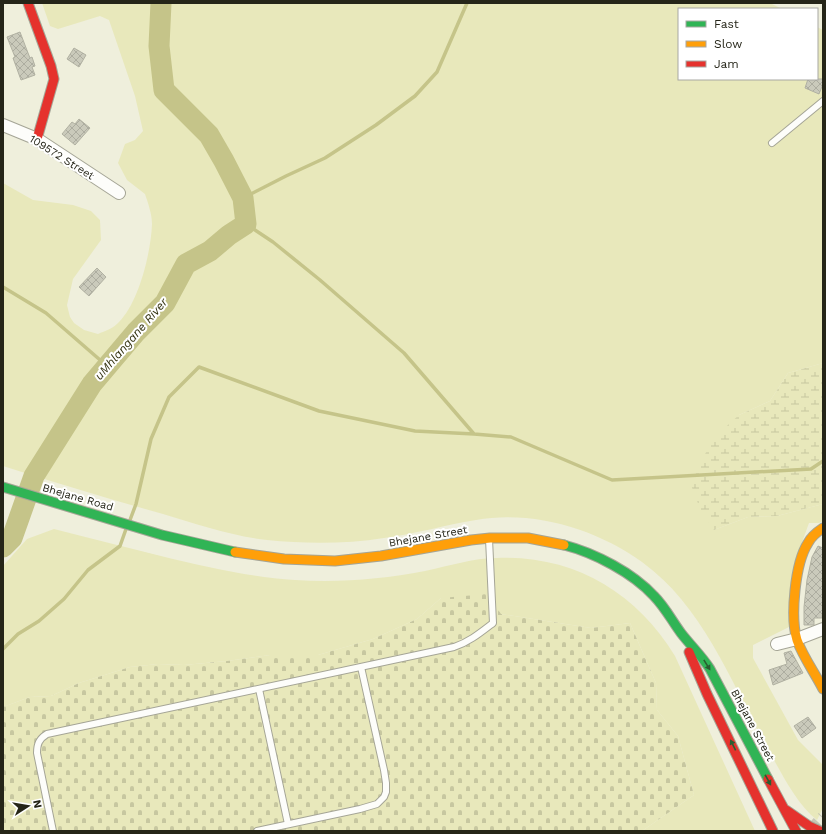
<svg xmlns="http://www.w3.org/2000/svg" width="826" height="834" viewBox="0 0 826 834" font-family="'Work Sans',sans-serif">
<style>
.grass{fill:#e8e8bb}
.wetland{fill:url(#wetland-marsh)}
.cemetery{fill:url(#cemetery-stones)}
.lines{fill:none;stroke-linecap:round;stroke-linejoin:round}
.stream{stroke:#c5c489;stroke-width:3.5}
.river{stroke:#c5c489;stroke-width:21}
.building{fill:url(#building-cross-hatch);stroke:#b1b1a2}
.street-tunnel{stroke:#c7c7b5;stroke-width:12;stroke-dasharray:12 6;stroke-linecap:butt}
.lane-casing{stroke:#a5a596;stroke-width:8}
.street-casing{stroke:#a5a596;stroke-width:14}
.fast-casing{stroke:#a5a596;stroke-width:11}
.slow-casing{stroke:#a5a596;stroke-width:11}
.jam-casing{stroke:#a5a596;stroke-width:11}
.lane{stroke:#fdfdfa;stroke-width:6}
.street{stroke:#fdfdfa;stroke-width:12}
.fast{stroke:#30b455;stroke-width:9}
.slow{stroke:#ff9f0a;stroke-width:9}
.jam{stroke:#e5322d;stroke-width:9}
.oneway{fill:#295e30}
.labels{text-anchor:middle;stroke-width:4;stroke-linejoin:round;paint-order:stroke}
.street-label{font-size:11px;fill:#252518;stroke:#fff}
.water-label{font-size:12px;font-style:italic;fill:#333210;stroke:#fff}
</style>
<defs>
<pattern id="wetland-marsh" width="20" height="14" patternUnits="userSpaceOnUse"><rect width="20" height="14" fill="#e8e8bb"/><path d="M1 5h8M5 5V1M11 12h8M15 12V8" fill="none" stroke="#c7c7a0"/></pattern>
<pattern id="cemetery-stones" width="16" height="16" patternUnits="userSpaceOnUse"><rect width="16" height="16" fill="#e8e8bb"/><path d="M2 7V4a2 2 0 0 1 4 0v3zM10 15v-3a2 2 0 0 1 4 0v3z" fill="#c7c7a0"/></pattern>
<pattern id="building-cross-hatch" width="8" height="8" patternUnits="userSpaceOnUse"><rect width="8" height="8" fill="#cacabb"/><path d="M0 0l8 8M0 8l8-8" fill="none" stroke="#adada0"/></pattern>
</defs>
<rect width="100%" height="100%" fill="#efefdc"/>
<path class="grass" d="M 42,3 L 770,3 L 782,9 L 679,9 L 679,79 L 817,79 L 817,27 L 823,30 L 823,363 L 788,373 L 770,401 L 739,415 L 714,530 L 748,517 L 777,516 L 823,504 L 823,521 L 819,523 L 809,523 L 797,556 L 791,626 L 753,645 L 753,658 L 798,740 L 823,765 L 823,808 L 817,820 C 799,806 785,780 774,760 C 735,693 707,609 642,562 C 596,529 533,510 476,520 C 445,525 415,534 384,538 C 346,544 306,544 267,540 C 231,536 197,524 163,514 C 109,499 56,483 3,466 L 3,183 L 33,200 L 73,205 L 91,211 L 100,220 L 101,240 L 73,279 L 67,305 L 70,317 L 74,323 L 84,330 L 98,334 C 105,331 114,328 119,322 C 139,302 151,252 152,224 C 152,214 148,203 145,194 L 127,180 L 118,163 L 125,144 L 135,140 L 143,131 L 135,96 L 109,20 L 100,16 L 58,29 L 50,26 Z
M 54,529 C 89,538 125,547 161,556 C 206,567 249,577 295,580 C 339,583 383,579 425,571 C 449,566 473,558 497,558 C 573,555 636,592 675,656 L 755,831 L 642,831 L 694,795 L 678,736 L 657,710 L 656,683 L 630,623 L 591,628 L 501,614 L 441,598 L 417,619 L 373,639 L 318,655 L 270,655 L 227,661 L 184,665 L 158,664 L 130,667 L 79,683 L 51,696 L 30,697 L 3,707 L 3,566 L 27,539 Z"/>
<path class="wetland" d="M 823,363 L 823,504 L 777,516 L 748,517 L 714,530 L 700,509 L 691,485 L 703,457 L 719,433 L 739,415 L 770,401 L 788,373 Z"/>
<path class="cemetery" d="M 487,594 L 501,614 L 591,628 L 630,623 L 656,683 L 657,710 L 678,736 L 694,795 L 642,831 L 3,831 L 3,707 L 30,697 L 51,696 L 79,683 L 130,667 L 158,664 L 184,665 L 227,661 L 270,655 L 318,655 L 373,639 L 417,619 L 441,598 Z"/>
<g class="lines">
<path class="stream" d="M 243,198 L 286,176 L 325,158 L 376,125 L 415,96 L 437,72 L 467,3
M 246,224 L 273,242 L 320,280 L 404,353 L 474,434 L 511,437 L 612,480 L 811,469 L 823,461
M 3,287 L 46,313 L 107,366
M 130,520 L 136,504 L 151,439 L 169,397 L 199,367 L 319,411 L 415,431 L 474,434
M 3,649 L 18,634 L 39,621 L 64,599 L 88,570 L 120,546 L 126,529"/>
<path class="river" d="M 3,547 L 12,538 L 34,476 L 92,384 L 136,332 L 165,303 L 186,264 L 210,251 L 229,235 L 246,224 L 243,198 L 224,161 L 209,135 L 164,90 L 159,46 L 161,3"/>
</g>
<path class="building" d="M 20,32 L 28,53 L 30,58 L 32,57 L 35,66 L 32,67 L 35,75 L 21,80 L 13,58 L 15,57 L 7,37 Z
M 74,48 L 86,55 L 79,67 L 67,59 Z
M 808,79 L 823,79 L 823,84 L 819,94 L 805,88 Z
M 79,119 L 90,128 L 75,145 L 62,134 L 72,122 L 75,124 Z
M 97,268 L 106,277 L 89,296 L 79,287 Z
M 818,546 L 823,548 L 823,605 L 822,618 L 814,618 L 814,625 L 804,625 L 804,607 L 807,580 L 812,557 Z
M 791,651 L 803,673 L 773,685 L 769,670 L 787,664 L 784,653 Z
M 808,717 L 816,728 L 802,738 L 794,726 Z"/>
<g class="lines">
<path class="street-tunnel" d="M 810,831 L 823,817"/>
<defs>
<path id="lane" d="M 772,143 L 823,101
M 259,689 L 288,824
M 53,831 L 37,753 C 37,744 39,739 47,734 L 454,647 C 469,642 480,633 493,623 L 489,539
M 257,831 L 360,809 L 377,804 L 384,797 L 386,792 L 386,783 L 384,770 L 361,667"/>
<path id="street" d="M 3,125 L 37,139 L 119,193
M 777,644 L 797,639 L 823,629"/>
<path id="fast" d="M 3,487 L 162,535 L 235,552
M 564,545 C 595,553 633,573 654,596 C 665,607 672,621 681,633 C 691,646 702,656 710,669 L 768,779"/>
<path id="slow" d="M 823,528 C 817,532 811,537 808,543 C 795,563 790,617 797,640 C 803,657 815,673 823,689
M 235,552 L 284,559 L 335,561 L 381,556 L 471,540 L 490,538 L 528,538 L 564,545"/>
<path id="jam" d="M 28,3 L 51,66 L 54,79 L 37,139
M 689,652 L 707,694 L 773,831
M 768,779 L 796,831
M 786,810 L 809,826 L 820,831"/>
</defs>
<use href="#lane" class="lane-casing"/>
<use href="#street" class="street-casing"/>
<use href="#fast" class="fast-casing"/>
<use href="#slow" class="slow-casing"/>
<use href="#jam" class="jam-casing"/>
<use href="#lane" class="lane"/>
<use href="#street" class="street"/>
<use href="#fast" class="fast"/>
<use href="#slow" class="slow"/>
<use href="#jam" class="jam"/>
</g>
<defs><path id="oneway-solid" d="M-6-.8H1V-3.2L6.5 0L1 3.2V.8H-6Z"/></defs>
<g class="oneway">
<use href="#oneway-solid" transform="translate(707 665) rotate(58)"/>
<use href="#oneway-solid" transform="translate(733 745) rotate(-116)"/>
<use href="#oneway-solid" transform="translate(768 780) rotate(61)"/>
</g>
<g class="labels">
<g class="street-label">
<text transform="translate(62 157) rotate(32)" y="4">109572 Street</text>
<text transform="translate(78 497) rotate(16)" y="4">Bhejane Road</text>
<text transform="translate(428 536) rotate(-10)" y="4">Bhejane Street</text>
<text transform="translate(753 725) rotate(62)" y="4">Bhejane Street</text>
</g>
<g class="water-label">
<text transform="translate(131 339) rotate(-49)" y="4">uMhlangane River</text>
</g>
</g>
<rect width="826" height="834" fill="none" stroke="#252518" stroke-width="8"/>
<rect x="678" y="8" width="140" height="72" fill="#ffffff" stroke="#a8a8a3"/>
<rect x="686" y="21" width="20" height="6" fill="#30b455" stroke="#a8a8a3"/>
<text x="714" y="28" font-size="12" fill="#252518">Fast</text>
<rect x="686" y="41" width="20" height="6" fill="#ff9f0a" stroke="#a8a8a3"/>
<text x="714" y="48" font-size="12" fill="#252518">Slow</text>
<rect x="686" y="61" width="20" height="6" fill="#e5322d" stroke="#a8a8a3"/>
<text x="714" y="68" font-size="12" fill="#252518">Jam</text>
<g transform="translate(28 806) rotate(78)" stroke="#ffffff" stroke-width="3" paint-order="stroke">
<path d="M0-3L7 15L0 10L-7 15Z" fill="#252518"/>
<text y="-6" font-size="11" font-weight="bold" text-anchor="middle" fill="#252518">N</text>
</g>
</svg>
